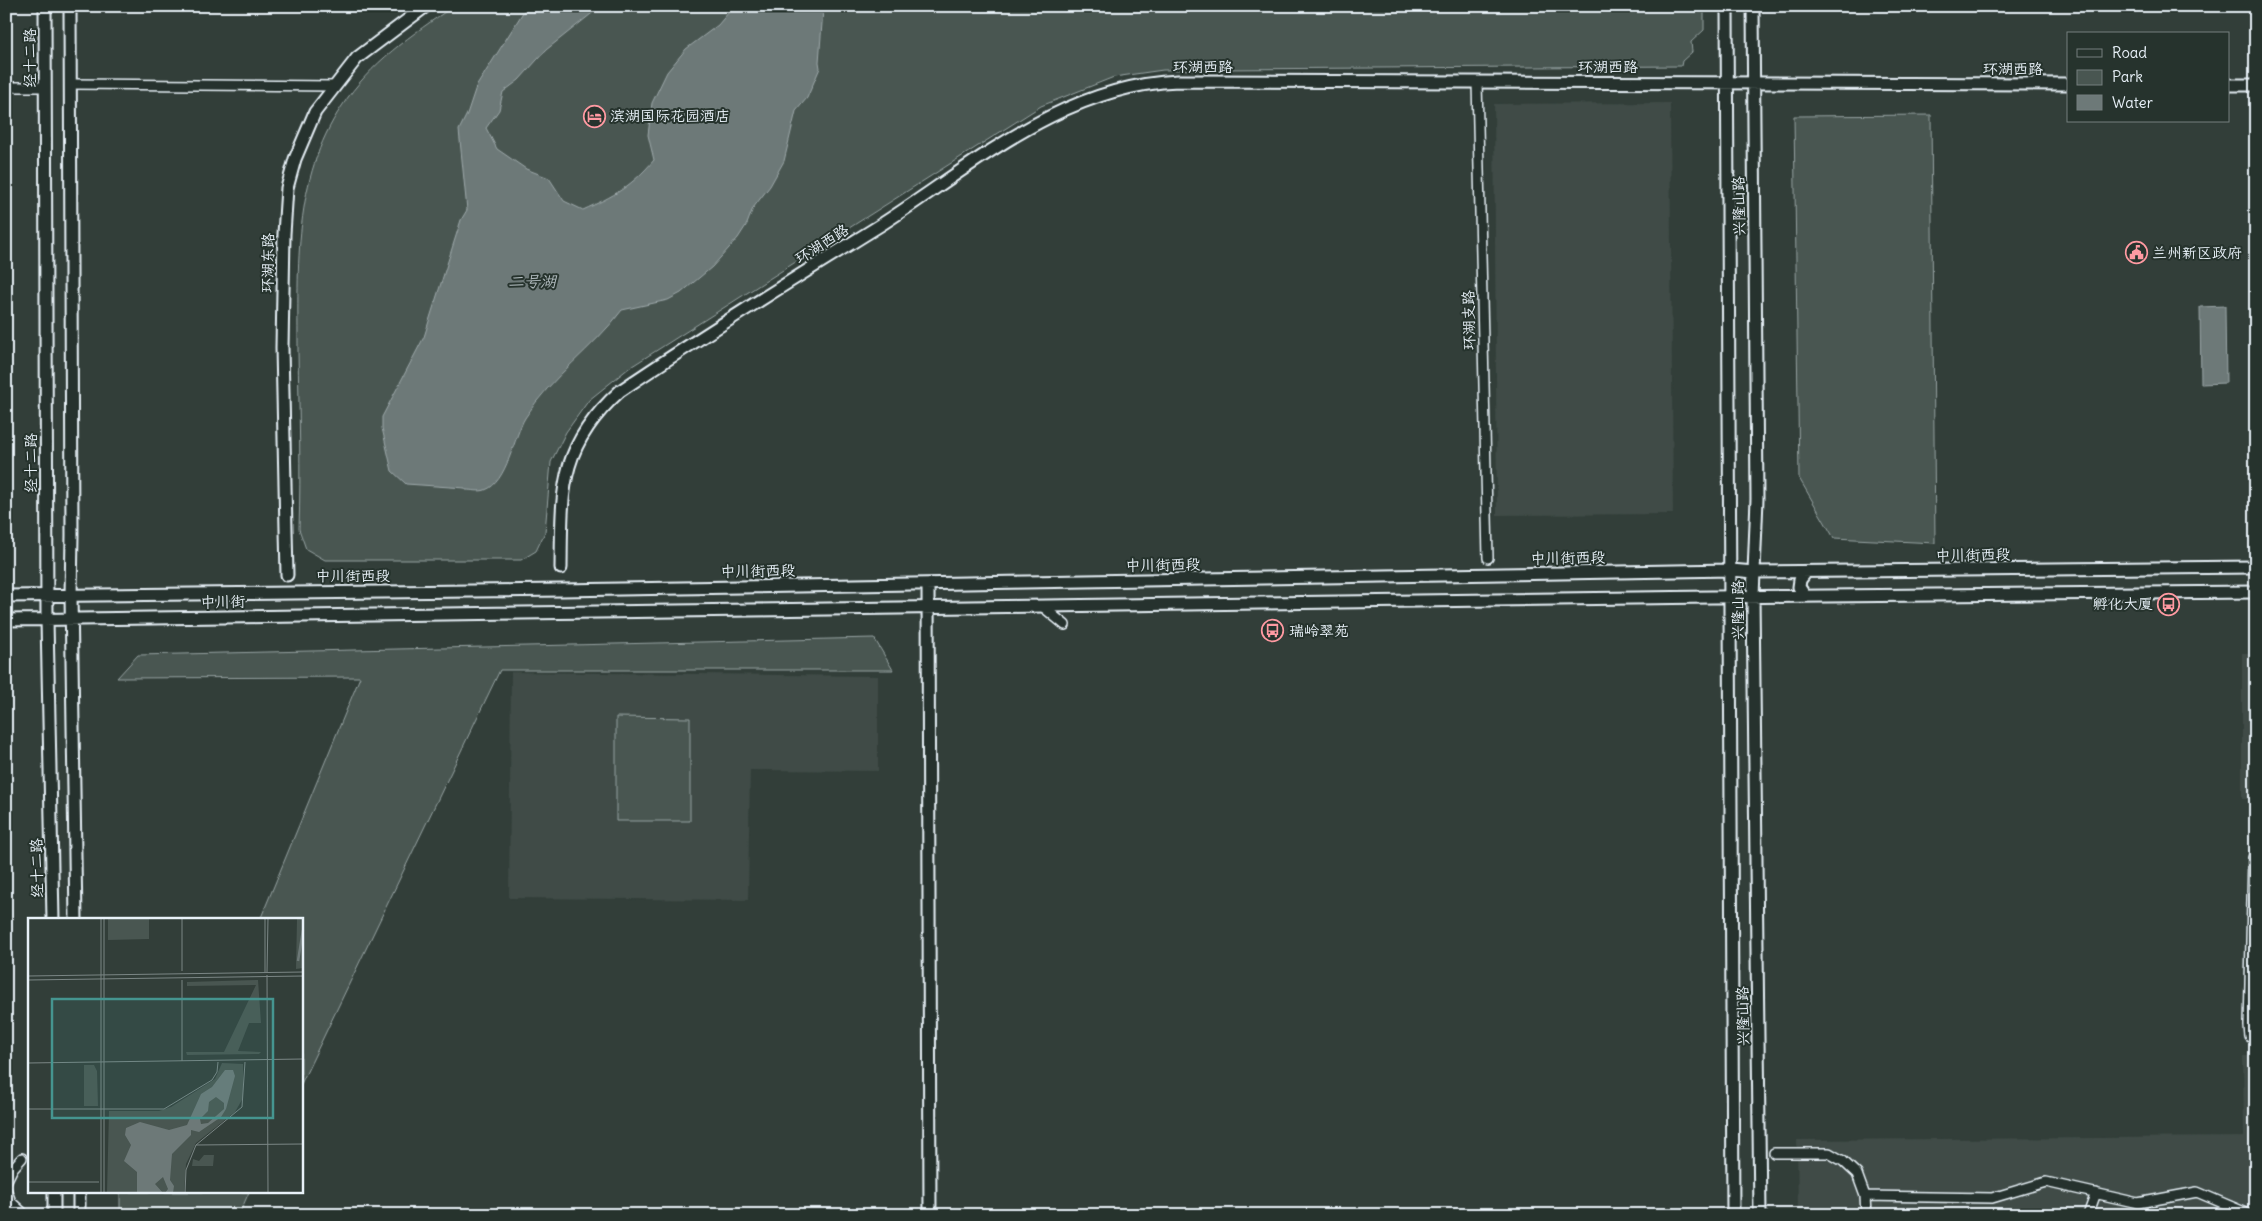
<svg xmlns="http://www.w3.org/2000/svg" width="2262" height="1221" viewBox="0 0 2262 1221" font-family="Delius,'LXGW WenKai TC',sans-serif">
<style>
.built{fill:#3f4b46}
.green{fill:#495651;stroke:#98a4a4}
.water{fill:#6d7978;stroke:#9ea9ab}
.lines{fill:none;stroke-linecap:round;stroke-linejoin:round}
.street-casing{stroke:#e8f1f8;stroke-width:12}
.secondary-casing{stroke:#e8f1f8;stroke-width:15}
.street{stroke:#26332d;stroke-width:9}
.secondary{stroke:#26332d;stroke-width:11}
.labels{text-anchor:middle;stroke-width:4;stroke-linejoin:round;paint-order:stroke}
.street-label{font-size:15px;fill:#e8f1f8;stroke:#26332d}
.poi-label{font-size:15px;fill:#e8f1f8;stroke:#26332d;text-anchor:start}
.water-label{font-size:16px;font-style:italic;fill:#b1bbbe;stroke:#26332d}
.inset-river{fill:none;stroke:#6d7978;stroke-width:2.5}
.inset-road{fill:none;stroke:#7b8685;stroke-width:1}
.view{fill:#459590;fill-opacity:0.15;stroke:#459590;stroke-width:2.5}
.inset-edge{fill:none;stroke:#e8f1f8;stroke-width:2.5}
</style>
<rect width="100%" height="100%" fill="#323e39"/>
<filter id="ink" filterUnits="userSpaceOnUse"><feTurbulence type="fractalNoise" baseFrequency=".02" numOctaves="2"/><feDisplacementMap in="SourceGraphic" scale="10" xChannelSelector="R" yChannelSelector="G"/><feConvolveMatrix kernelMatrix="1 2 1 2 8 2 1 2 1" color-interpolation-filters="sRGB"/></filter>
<g filter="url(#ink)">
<path class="built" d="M 1670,103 L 1673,514 L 1497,515 L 1494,104 Z
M 2242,653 L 2256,653 L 2256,799 L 2242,799 Z
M 511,672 L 878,676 L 878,771 L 750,770 L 748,900 L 509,898 Z
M 2243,1056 L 2256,1056 L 2256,1215 L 1798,1215 L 1797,1140 L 2244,1137 Z"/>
<path class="green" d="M 454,6 L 1704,6 L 1704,30 L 1691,42 L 1692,52 L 1682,61 L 1681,66 L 1220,69 L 1163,70 L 1114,77 L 1041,106 L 629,368 L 589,400 L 566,432 L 551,462 L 545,532 L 536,551 L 521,560 L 325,560 L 306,549 L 299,529 C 301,470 299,411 298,351 C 298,267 293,179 342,106 C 370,63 412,34 454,6 Z
M 1931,115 L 1935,543 L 1834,538 L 1799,478 L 1794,116 Z
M 874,638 L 893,670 L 500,670 L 301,1084 L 301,920 L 260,920 L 360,677 L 117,678 L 138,655 Z
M 616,717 L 690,718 L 690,821 L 616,821 Z
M 120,1192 L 249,1192 L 239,1215 L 120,1215 Z"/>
<path class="water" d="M 527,6 L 601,6 L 546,50 L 519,80 L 503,92 L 499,110 L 486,128 L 497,149 L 526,169 L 549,178 L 564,201 L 583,210 C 614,196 632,186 654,160 L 648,135 L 652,103 L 667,72 L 686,49 L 718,25 L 734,6 L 838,6 L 823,10 L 819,62 L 820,68 L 807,98 L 796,111 L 784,161 L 770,186 L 753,208 L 747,224 L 738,238 L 712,267 L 681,293 L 668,300 L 622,310 C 593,349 551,376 525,418 C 514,436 507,483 485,490 C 480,492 472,490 466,490 L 465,488 L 406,484 L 392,471 L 382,428 L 382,417 L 424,337 L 461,220 L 467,210 L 459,130 L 467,114 L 476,87 Z
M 2225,306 L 2226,383 L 2201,384 L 2200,307 Z"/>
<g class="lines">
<defs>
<path id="street" d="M 1477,82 L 1488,558
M 70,84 L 335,86
M 6,87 L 45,87
M 1042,606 L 1065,625
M 2256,850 L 2253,858 L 2249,1026 L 2250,1037 L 2256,1040
M 1774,1153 L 1829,1153 L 1843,1161 L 1857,1174 L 1865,1196 L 1866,1215
M 6,1182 L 13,1168 L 22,1158
M 6,1189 L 11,1202 L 22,1212
M 1865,1196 L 1992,1198 L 2046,1182 L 2138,1203 L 2197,1192 L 2251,1215
M 2088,1215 L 2096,1193"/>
<path id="secondary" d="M 45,6 L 47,620 L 53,920
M 70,6 L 72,535 L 71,596 L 76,920
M 1727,6 L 1733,1215
M 1753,6 L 1757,499 L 1753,596 L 1760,1215
M 2228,85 L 2256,85
M 561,568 C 562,491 558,447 620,391 C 704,334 792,280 879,226 C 973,166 1061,86 1178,81 L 2068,84
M 287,575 L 282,348 L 284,234 L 287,188 L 295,159 L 315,112 L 357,58 L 426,6
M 928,584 L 930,1215
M 6,596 L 562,590 L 1731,570 L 1754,572 L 2256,567
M 1805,596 L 1799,587 L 1800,580 L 1806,572
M 6,620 L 1712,597 L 2256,592
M 54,1192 L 54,1215
M 79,1192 L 79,1215"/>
</defs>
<use href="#street" class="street-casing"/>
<use href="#secondary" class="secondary-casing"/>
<use href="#street" class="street"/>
<use href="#secondary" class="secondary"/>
</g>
</g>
<defs>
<symbol id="hotel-ring" viewBox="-11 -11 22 22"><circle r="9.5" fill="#26332d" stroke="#ff9aa2" stroke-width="1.5"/><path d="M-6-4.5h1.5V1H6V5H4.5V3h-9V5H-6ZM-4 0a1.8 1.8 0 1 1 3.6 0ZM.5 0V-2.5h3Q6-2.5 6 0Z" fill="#ff9aa2"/></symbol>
<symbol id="civic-ring" viewBox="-11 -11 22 22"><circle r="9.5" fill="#26332d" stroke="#ff9aa2" stroke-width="1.5"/><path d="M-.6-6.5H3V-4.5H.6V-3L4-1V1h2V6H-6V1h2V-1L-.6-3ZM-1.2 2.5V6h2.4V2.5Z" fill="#ff9aa2"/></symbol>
<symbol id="bus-ring" viewBox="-11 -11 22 22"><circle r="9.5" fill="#26332d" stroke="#ff9aa2" stroke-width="1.5"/><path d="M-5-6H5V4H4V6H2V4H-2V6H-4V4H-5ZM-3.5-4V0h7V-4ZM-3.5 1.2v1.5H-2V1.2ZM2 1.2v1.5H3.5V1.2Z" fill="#ff9aa2"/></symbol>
</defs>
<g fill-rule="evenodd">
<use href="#hotel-ring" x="582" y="104" width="25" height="25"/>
<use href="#civic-ring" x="2124" y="240" width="25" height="25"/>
<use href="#bus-ring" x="2156" y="592" width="25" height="25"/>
<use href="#bus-ring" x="1260" y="618" width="25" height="25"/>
</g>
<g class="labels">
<g class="street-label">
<text transform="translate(30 58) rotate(-90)" y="5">经十二路</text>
<text x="1203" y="72">环湖西路</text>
<text x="1608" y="72">环湖西路</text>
<text x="2013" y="74">环湖西路</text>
<text transform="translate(1739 206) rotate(-91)" y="5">兴隆山路</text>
<text transform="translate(822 244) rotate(-32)" y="5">环湖西路</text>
<text transform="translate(268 263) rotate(-89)" y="5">环湖东路</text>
<text transform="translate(1469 320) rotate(-91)" y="5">环湖支路</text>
<text transform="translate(31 463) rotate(-90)" y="5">经十二路</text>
<text transform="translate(1973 555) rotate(-1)" y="5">中川街西段</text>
<text transform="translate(1568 558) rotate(-1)" y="5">中川街西段</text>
<text transform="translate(1163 565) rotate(-1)" y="5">中川街西段</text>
<text transform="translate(758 571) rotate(-1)" y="5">中川街西段</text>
<text x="353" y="581">中川街西段</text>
<text transform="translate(223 602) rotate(-1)" y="5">中川街</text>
<text transform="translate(1738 610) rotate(-90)" y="5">兴隆山路</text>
<text transform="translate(37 868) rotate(-91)" y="5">经十二路</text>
<text transform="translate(1743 1016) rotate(-91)" y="5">兴隆山路</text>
</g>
<g class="poi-label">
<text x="610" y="121">滨湖国际花园酒店</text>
<text x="2152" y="258">兰州新区政府</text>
<text x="2153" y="609" text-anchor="end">孵化大厦</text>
<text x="1289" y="636">瑞岭翠苑</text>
</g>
<g class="water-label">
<text x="532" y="287">二号湖</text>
</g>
</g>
<g transform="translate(28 918)">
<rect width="275" height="275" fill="#323e39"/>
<path d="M 80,0 L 121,0 L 121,21 L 80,22 ZM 269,0 L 275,0 L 275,50 L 268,51 ZM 230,62 L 233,105 L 221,105 L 210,133 L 233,134 L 231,136 L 159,137 L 158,134 L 196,134 L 228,67 L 159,68 L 159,64 ZM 194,145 L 215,146 L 215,180 L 207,194 L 168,225 L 158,246 L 156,275 L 79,275 L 81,193 L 131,193 L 143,189 L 187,161 ZM 56,147 L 66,147 L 69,153 L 70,188 L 56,188 ZM 176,237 L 186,237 L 185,248 L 164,248 L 165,241 L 171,243 Z" fill="#495651"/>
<path d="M 197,152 L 205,152 L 207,158 L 198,191 L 193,199 L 171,214 L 163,212 L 163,217 L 144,236 L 142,262 L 146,268 L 145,275 L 137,275 L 140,271 L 135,259 L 127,266 L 135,275 L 109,275 L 109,254 L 96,243 L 103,227 L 97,217 L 98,210 L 112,204 L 141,212 L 159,207 L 173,176 L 184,169 ZM 188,179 L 196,185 L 196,191 L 180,205 L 173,206 L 172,201 L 180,193 L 181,184 Z" fill="#6d7978" fill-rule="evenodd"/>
<path class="inset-river" d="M 270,43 L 275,12"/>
<path class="inset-road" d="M 73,0 L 73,275M 76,0 L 76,275M 154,0 L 154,53M 237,54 L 237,0M 239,54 L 240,0M 239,57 L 240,275M 0,58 L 275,54M 0,62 L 275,58M 154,62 L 154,143M 0,145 L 275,141M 0,191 L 136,191 L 184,162 L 189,154 L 190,144M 168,227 L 275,226M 0,264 L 71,264M 157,275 L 158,252 L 168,227 L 214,189 L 217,144"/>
<path class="view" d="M 24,81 L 245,81 L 245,200 L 24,200 Z"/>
<rect width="275" height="275" class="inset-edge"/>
</g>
<rect width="2262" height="1221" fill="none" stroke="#26332d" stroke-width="25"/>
<rect x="12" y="12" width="2237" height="1196" fill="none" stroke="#e8f1f8" stroke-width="2" filter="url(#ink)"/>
<rect x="2067" y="32" width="162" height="90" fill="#26332d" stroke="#747f7e"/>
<rect x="2077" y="49" width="25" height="8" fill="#26332d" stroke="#747f7e"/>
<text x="2112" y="58" font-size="15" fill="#e8f1f8">Road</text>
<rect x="2077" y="70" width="25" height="15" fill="#495651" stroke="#747f7e"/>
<text x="2112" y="82" font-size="15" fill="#e8f1f8">Park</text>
<rect x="2077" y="95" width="25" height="15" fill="#6d7978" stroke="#747f7e"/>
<text x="2112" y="108" font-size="15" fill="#e8f1f8">Water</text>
</svg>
